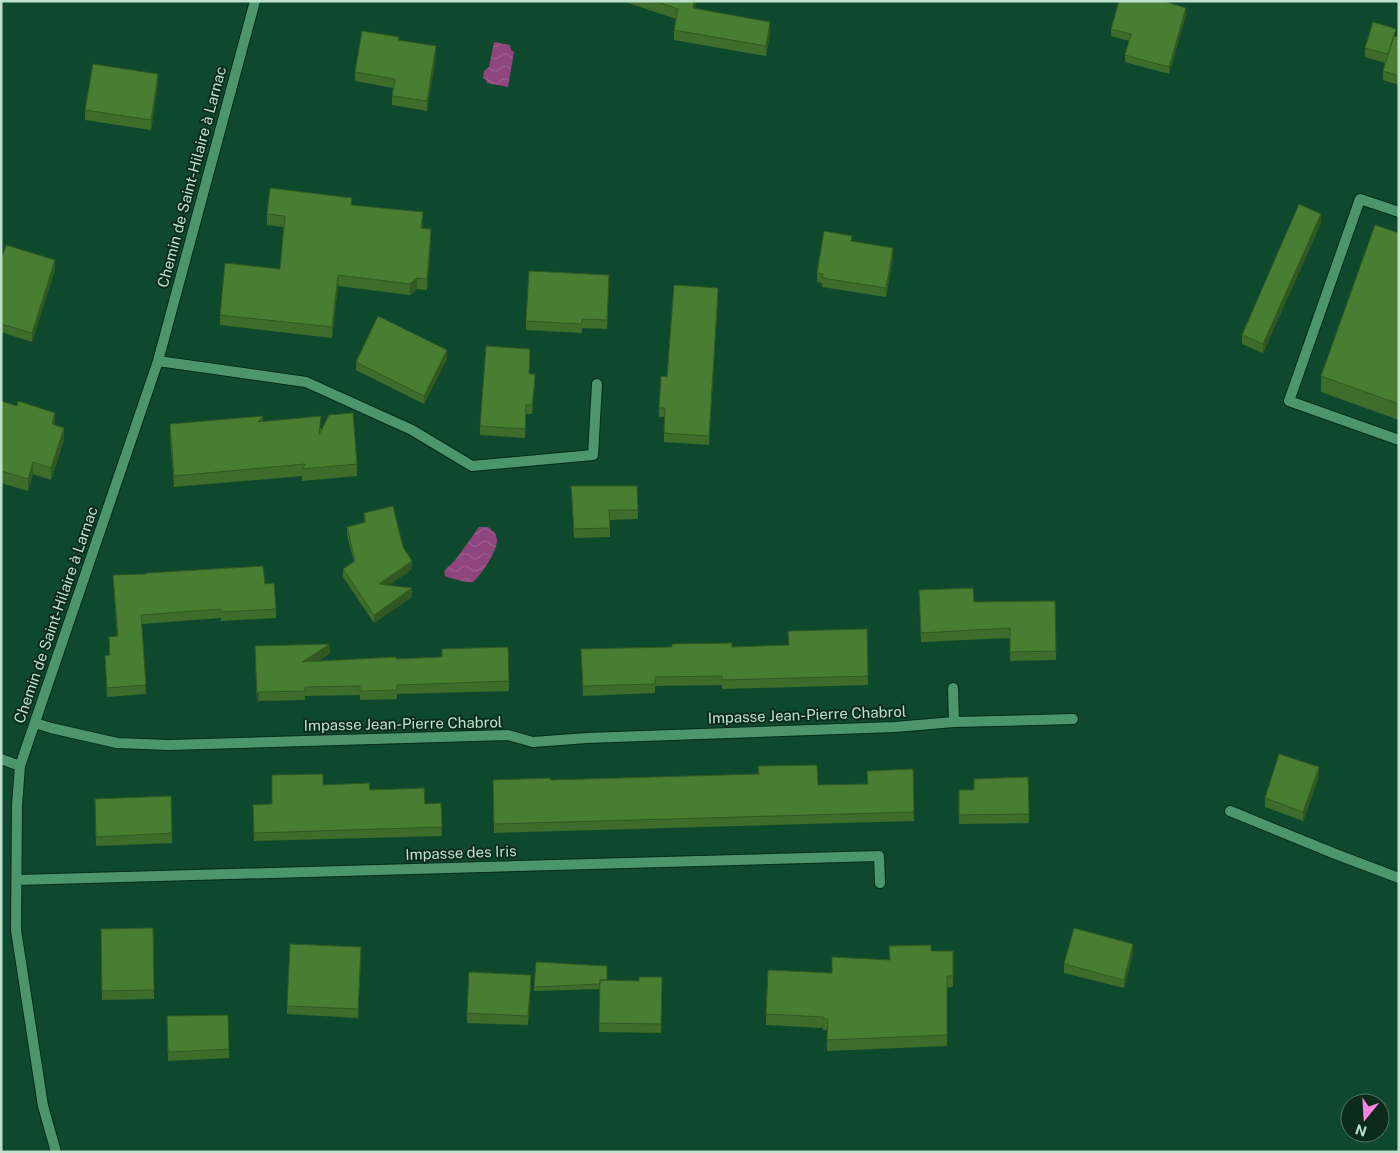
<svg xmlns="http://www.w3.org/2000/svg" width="1400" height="1153" viewBox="0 0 1400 1153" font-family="'Public Sans',sans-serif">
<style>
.water{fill:url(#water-waves)}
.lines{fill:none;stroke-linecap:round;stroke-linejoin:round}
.lane-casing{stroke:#032c19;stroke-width:12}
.street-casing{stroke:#032c19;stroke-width:12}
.lane{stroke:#4d966d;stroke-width:10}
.street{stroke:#4d966d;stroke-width:10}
.wall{fill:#3e6c2a}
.shaded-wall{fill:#325822}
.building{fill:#487e31;stroke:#325822}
.labels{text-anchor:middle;stroke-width:4;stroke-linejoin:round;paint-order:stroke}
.street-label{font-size:15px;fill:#bde1ca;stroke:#0c2b1b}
</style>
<defs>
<pattern id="water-waves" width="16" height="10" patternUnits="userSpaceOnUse" patternTransform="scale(1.25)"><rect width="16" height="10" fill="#8f457d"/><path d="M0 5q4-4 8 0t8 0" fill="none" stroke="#9d608e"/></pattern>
</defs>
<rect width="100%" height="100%" fill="#0e492d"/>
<path class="water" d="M 494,42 L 510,45 L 511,50 L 514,52 L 508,87 L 487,83 L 486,80 L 483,78 L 484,71 L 489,67 Z
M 479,527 L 488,527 L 495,533 C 496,535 497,538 497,541 C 496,553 482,574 473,582 L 465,582 L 447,577 L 445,576 L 444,571 L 456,559 Z"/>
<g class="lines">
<defs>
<path id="lane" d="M 1399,212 L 1360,199 L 1289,401 L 1399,440"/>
<path id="street" d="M 158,361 L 306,382 L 412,430 L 472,466 L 593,455 L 597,384
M 953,688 L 954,722
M 35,723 L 51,728 L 117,743 L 169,745 L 508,735 L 533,742 L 587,738 L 895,727 L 954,722 L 1073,719
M 1,759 L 20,766
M 1230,811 L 1338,855 L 1399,878
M 17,880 L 879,856 L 880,883
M 56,1152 L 43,1106 L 16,930 L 17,805 L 20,766 L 158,361 L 255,1"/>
</defs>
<use href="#lane" class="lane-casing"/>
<use href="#street" class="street-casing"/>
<use href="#lane" class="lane"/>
<use href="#street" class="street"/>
</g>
<path class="wall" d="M 622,1 L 696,1 L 695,8 L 770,33 L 766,56 L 674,40 L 674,30 L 676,19 Z
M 1186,15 L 1169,74 L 1125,62 L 1125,55 L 1129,41 L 1111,36 L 1111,29 Z
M 1396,37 L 1399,38 L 1399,85 L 1383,80 L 1383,71 L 1385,63 L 1365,57 L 1365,48 Z
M 399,40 L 436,55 L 427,111 L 392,105 L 392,96 L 393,88 L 355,81 L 355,72 Z
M 158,83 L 151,130 L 85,120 L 85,110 Z
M 352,205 L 423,223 L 422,228 L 431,240 L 427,290 L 417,289 L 410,295 L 338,286 L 332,338 L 220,325 L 220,315 L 280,269 L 284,227 L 267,225 L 267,214 Z
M 1321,223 L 1263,353 L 1242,344 L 1242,335 Z
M 1399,233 L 1399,420 L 1321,392 L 1321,376 Z
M 852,241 L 893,257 L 886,297 L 822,287 L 822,283 L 817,282 L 817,273 Z
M 1,260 L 55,269 L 32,342 L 1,332 Z
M 609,284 L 607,329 L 582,328 L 582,333 L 526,330 L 526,321 Z
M 718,297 L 709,445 L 664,442 L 664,417 L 659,417 L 659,408 L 667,377 Z
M 530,358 L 529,374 L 535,383 L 532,414 L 526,414 L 525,438 L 480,435 L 480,426 Z
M 447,359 L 424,404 L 356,370 L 356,362 Z
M 1,401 L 55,425 L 64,440 L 51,480 L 33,474 L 28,491 L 1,483 Z
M 263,421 L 321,428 L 321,431 L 357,464 L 357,476 L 302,481 L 302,476 L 174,487 L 170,436 L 170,424 Z
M 571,486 L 638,510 L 638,519 L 610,520 L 610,537 L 574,538 Z
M 364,513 L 403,547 L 412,569 L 389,585 L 412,597 L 374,623 L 343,577 L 343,569 L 354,562 L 347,535 L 347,527 L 364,523 Z
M 113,575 L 265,584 L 276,609 L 276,618 L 221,621 L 221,618 L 142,624 L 146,694 L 107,697 L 105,656 L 109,655 L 109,637 L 117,637 Z
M 919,590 L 974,602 L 1055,601 L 1056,660 L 1010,661 L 1010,638 L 921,642 Z
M 867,629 L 868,685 L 722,689 L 722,685 L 655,686 L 655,693 L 583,696 L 581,649 L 672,647 L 732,647 L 788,645 Z
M 508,647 L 509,691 L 397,694 L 397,699 L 360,700 L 360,695 L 305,696 L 305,700 L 259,701 L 257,702 L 255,655 L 330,653 L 317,662 L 442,657 Z
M 913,769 L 914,821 L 494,833 L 493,780 L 550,780 L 818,785 L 867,784 Z
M 1319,776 L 1303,821 L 1265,807 L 1265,798 Z
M 1028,777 L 1029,823 L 959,824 L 959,790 L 974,790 Z
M 323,785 L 370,790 L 425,804 L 441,803 L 442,836 L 254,841 L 253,805 L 272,804 Z
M 95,808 L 172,833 L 172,843 L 96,846 Z
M 153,928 L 154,999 L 102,1000 L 101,929 Z
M 931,951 L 953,951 L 953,987 L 947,987 L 947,1046 L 827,1051 L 827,1030 L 823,1030 L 823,1028 L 766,1025 L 766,1014 L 890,960 Z
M 1133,952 L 1124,988 L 1064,973 L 1064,964 Z
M 361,955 L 358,1018 L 287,1014 L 287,1006 Z
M 662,977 L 661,1033 L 599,1032 L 600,989 L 534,991 L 534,987 L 607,980 L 639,981 Z
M 531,984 L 528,1025 L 467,1023 L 467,1013 Z
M 228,1015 L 229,1058 L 168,1061 L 167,1026 Z"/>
<path class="shaded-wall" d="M 694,1 L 696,1 L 693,19 L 693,8 Z
M 1186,8 L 1186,15 L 1169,74 L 1169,67 Z
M 770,22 L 770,33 L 766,56 L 766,46 Z
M 436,46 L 436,55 L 427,111 L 427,101 Z
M 158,74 L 158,83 L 151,130 L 151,120 Z
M 1321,214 L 1321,223 L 1263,353 L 1263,344 Z
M 431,229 L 431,240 L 427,290 L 427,279 Z
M 893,248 L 893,257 L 886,297 L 886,288 Z
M 55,260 L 55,269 L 32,342 L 32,333 Z
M 338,275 L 338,286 L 332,338 L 332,327 Z
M 417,278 L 417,289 L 410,295 L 410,284 Z
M 718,288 L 718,297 L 709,445 L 709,436 Z
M 447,350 L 447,359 L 424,404 L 424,396 Z
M 535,374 L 535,383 L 532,414 L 532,405 Z
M 55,413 L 55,425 L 52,424 Z
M 263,416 L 263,428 L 258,422 Z
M 64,428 L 64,440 L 51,480 L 51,468 Z
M 33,462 L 33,474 L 28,491 L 28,479 Z
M 412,561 L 412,569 L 379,592 L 379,584 Z
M 412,588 L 412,597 L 374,623 L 374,615 Z
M 330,644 L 330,653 L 302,672 L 302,662 Z
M 259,692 L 259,701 L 257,702 L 257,693 Z
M 1319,767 L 1319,776 L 1303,821 L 1303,812 Z
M 1133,944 L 1133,952 L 1124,988 L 1124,980 Z"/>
<path class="building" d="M 655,1 L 694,1 L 693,8 L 770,22 L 766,46 L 674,30 L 678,9 Z
M 1119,1 L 1163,1 L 1186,8 L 1169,67 L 1125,55 L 1131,34 L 1111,29 Z
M 1373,22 L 1396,29 L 1388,54 L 1365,48 Z
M 362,31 L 399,37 L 398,40 L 436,46 L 427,101 L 392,96 L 395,79 L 355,72 Z
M 1394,36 L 1399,38 L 1399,76 L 1383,71 Z
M 93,64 L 158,74 L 151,120 L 85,110 Z
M 270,188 L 352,198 L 351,205 L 423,212 L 421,228 L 431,229 L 427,279 L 417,278 L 410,284 L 338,275 L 332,327 L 220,315 L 225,263 L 280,269 L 285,216 L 267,214 Z
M 1299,204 L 1321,214 L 1263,344 L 1242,335 Z
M 1375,225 L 1399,233 L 1399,404 L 1321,376 Z
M 824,231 L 852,236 L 851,241 L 893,248 L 886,288 L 822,278 L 823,274 L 817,273 Z
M 6,245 L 55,260 L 32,333 L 1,324 L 1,260 Z
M 529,271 L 609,275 L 607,320 L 582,319 L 582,324 L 526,321 Z
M 674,285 L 718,288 L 709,436 L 664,433 L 665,408 L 659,408 L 661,376 L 667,377 Z
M 378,316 L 447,350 L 424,396 L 356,362 Z
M 486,346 L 530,349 L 529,374 L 535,374 L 534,389 L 532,405 L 526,405 L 525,429 L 480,426 Z
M 1,401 L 17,406 L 18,401 L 55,413 L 52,424 L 64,428 L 51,468 L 33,462 L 28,479 L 1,471 Z
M 353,413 L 357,464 L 302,469 L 305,464 L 174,476 L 170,424 L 263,416 L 258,422 L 321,416 L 319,435 L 329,415 Z
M 571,486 L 637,486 L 638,510 L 609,510 L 610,528 L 574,529 Z
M 393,506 L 403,547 L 412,561 L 379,584 L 412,588 L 374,615 L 343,569 L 355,561 L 347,527 L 366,522 L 364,513 Z
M 263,566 L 265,584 L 274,583 L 276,609 L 221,612 L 221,609 L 141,615 L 146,685 L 107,688 L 105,656 L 110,655 L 109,637 L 118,636 L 113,575 L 147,574 L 147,573 Z
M 973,588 L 974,602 L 1055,601 L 1056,651 L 1010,652 L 1010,628 L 921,633 L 919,590 Z
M 867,629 L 868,676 L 722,680 L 722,676 L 655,677 L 655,684 L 583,686 L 581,649 L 672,647 L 672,644 L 732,643 L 732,647 L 789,645 L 788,631 Z
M 330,644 L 302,662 L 396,657 L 396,659 L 442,657 L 442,649 L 508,647 L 509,681 L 397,685 L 397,690 L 360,691 L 360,686 L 305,687 L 305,691 L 259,692 L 257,693 L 255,646 Z
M 1279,754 L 1319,767 L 1303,812 L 1265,798 Z
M 817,765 L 818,785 L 868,784 L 867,771 L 913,769 L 914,812 L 494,824 L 493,780 L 550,778 L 550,780 L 759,774 L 758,766 Z
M 323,774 L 323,785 L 369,783 L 370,790 L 424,788 L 425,804 L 441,803 L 442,827 L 254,833 L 253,805 L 272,804 L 272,775 Z
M 1028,777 L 1029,814 L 959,815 L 959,790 L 974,790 L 974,779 Z
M 171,796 L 172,833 L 96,837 L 95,799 Z
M 153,928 L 154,990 L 102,991 L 101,929 Z
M 1074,928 L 1133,944 L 1124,980 L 1064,964 Z
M 290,944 L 361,947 L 358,1009 L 287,1006 Z
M 931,945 L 931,951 L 953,951 L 953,976 L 947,976 L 947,1035 L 827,1040 L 828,1019 L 823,1019 L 824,1017 L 766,1014 L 768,970 L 832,973 L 832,957 L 890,960 L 889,946 Z
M 536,962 L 607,966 L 607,980 L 600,980 L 600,984 L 534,987 Z
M 469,972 L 531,975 L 528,1016 L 467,1013 Z
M 639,977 L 662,977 L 661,1024 L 599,1023 L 600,980 L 639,981 Z
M 228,1015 L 229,1049 L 168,1052 L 167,1016 Z"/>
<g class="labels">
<g class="street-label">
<text transform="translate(192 177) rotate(-75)" y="5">Chemin de Saint-Hilaire à Larnac</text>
<text transform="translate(56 615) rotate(-71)" y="5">Chemin de Saint-Hilaire à Larnac</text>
<text transform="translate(807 715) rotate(-2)" y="5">Impasse Jean-Pierre Chabrol</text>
<text transform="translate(403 724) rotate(-1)" y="5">Impasse Jean-Pierre Chabrol</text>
<text transform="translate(461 853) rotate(-2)" y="5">Impasse des Iris</text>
</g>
</g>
<rect width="1400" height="1153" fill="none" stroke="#bde1ca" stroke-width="5"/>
<g transform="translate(1365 1118) rotate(198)"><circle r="24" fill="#0c2b1b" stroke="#537461"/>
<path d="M0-4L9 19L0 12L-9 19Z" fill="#fe86e0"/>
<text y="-8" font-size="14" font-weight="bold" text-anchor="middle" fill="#bde1ca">N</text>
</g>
</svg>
